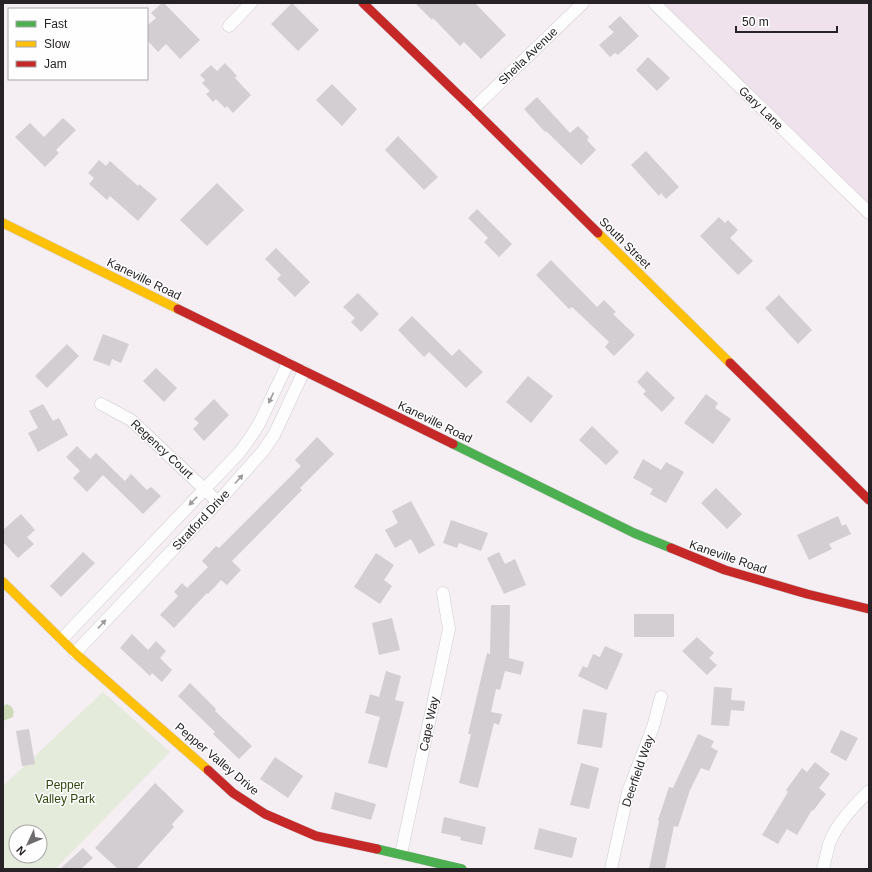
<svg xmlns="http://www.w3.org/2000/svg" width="872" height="872" viewBox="0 0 872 872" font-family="Helvetica,sans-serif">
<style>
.built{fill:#efe2ed}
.green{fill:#e5ebdb;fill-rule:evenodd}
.water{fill:#cddbb8}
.building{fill:#d2ced2}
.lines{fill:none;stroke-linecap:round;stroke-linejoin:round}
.street-casing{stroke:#cecace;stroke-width:13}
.fast-casing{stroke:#cecace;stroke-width:10}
.slow-casing{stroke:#cecace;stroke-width:10}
.jam-casing{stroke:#cecace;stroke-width:10}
.street{stroke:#fefdfd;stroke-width:12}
.fast{stroke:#4caf50;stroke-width:9}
.slow{stroke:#ffc107;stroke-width:9}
.jam{stroke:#c62828;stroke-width:9}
.oneway{fill:#9d9a9c}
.labels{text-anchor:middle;stroke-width:3;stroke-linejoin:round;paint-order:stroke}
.street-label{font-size:12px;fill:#262225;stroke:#fefefe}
.park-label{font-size:12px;fill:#31460e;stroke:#fefefe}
</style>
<rect width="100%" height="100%" fill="#f5eff4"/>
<path class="built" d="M 663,3 L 869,3 L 869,211 Z"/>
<path class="green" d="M 103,692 L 170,752 L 55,869 L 3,869 L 3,786 ZM 16,832 L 40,832 L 40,856 L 16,856 Z"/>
<path class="water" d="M 7,704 L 12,707 L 14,712 L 13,714 L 13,717 L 3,721 L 3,706 Z"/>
<path class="building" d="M 162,3 L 164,3 L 200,40 L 180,59 L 166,44 L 158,52 L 147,40 L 147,26 L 156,18 L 151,13 Z
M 292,3 L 319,30 L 298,51 L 271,24 Z
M 415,3 L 475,3 L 506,35 L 481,59 L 464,42 L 460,46 L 433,18 L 432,20 Z
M 620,16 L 639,36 L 618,55 L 615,53 L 610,57 L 599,45 L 614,32 L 608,27 Z
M 648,57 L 670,78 L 657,91 L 636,70 Z
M 225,63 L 237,76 L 235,78 L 251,95 L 233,113 L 227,106 L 225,108 L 216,99 L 213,102 L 206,94 L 210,91 L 202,83 L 205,80 L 200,75 L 211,65 L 217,71 Z
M 332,84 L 357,109 L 342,126 L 316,100 Z
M 537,97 L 570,133 L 578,126 L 589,137 L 587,140 L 596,150 L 581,165 L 546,131 L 545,132 L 524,109 Z
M 63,118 L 76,130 L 56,150 L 59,153 L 45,167 L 15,137 L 30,123 L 44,137 Z
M 398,136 L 438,177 L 424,190 L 385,150 Z
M 646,151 L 679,187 L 666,199 L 661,193 L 659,196 L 631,165 Z
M 99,160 L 106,166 L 110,161 L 138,186 L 139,184 L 157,199 L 138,221 L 110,196 L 107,200 L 89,184 L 94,178 L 88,173 Z
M 217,183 L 244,210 L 207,246 L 180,220 Z
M 477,209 L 512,244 L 499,257 L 484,242 L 488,238 L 468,218 Z
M 719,217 L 725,223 L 728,220 L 738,230 L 730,238 L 753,261 L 738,275 L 700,236 Z
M 276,248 L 310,282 L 295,297 L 277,279 L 281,275 L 265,259 Z
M 551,260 L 597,307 L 604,300 L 616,312 L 613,314 L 635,335 L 614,356 L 605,347 L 609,342 L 572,307 L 569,309 L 536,275 Z
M 358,293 L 379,314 L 361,332 L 351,322 L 355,318 L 343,307 Z
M 779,295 L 812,330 L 798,344 L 765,308 Z
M 412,316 L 452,356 L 459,349 L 483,372 L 466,388 L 429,352 L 424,357 L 398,330 Z
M 103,334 L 129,344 L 121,363 L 112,359 L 110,366 L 93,360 Z
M 67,344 L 79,356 L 47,388 L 35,376 Z
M 156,368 L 177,388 L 164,402 L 143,381 Z
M 647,371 L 675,398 L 662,412 L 643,394 L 646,391 L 637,382 Z
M 528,376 L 553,396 L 531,423 L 506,402 Z
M 706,394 L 718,403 L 715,408 L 731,419 L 713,444 L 684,423 Z
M 214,399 L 229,415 L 204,441 L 193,429 L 199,423 L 194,419 Z
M 43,404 L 53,421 L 59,418 L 68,435 L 38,452 L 28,433 L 38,428 L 29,411 Z
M 592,426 L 619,452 L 606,465 L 579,440 Z
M 317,437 L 334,454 L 300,488 L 302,490 L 232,561 L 241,570 L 227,585 L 221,580 L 208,594 L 207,593 L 174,628 L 160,615 L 178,596 L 174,592 L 182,583 L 187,588 L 208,567 L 202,561 L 216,546 L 219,548 L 301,466 L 295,460 Z
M 77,446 L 90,459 L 96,453 L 125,481 L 131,474 L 147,490 L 151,487 L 161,496 L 143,514 L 103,475 L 87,492 L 73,478 L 80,471 L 66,457 Z
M 643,459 L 661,470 L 666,462 L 684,472 L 666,503 L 650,494 L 653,489 L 633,478 Z
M 716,488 L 742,514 L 727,529 L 701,503 Z
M 411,501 L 435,545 L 419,554 L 411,539 L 395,548 L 385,530 L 398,523 L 392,511 Z
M 21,514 L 35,530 L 27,537 L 34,544 L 18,558 L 3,542 L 3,530 Z
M 838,516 L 842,526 L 846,524 L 851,534 L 829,544 L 832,549 L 809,560 L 797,535 Z
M 451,520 L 488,533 L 481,551 L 459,543 L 457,548 L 443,543 Z
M 83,552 L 95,563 L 61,597 L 50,586 Z
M 499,552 L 505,564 L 515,559 L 526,585 L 504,594 L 487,558 Z
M 376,553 L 394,565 L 384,580 L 392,586 L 380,604 L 354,587 Z
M 491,605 L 510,605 L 509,658 L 524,662 L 521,675 L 505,671 L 500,690 L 496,689 L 491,712 L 502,714 L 499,725 L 494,723 L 478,788 L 459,783 L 471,734 L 468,734 L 487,653 L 490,654 Z
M 634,614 L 674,614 L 674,637 L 634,637 Z
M 392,618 L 400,650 L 379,655 L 372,623 Z
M 132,634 L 148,650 L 156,641 L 166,651 L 160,658 L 172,670 L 162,682 L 152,673 L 150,676 L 120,648 Z
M 697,637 L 714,653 L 709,658 L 717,665 L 707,675 L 682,651 Z
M 605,646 L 623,654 L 607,690 L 578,676 L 583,666 L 587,668 L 593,654 L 600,657 Z
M 386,671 L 401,676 L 395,700 L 404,702 L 387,768 L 368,763 L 380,717 L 365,713 L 370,694 L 379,697 Z
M 190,683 L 216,709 L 215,711 L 252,746 L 239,759 L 213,734 L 215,732 L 178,696 Z
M 714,687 L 732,688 L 731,700 L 745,701 L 744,711 L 731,710 L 729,726 L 711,725 Z
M 583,709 L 607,713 L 602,748 L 577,744 Z
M 29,729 L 35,764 L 22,766 L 16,731 Z
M 841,730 L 858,738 L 846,761 L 830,752 Z
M 698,734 L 714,741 L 711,747 L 718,751 L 709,771 L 701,768 L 690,790 L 678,827 L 674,826 L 665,869 L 649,869 L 659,821 L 658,820 L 669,787 L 673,788 Z
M 275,757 L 303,776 L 288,798 L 260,779 Z
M 815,762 L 830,774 L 819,788 L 826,794 L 813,811 L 812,810 L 797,835 L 787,829 L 778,844 L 762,835 L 788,792 L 786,790 L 802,768 L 807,772 Z
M 581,763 L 599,768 L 589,809 L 570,805 Z
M 155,783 L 184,811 L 172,824 L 174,827 L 136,869 L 118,869 L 95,848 Z
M 335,792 L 376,804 L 371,820 L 331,809 Z
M 444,817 L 486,827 L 482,845 L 460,840 L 461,837 L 441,833 Z
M 539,828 L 577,838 L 572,858 L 534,849 Z
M 83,848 L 93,858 L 81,869 L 60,869 Z"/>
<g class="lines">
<defs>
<path id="street" d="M 654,3 L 869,213
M 229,26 L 251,3
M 473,109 L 583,3
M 101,404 L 131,420 L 218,502
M 62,639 L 239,453 L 250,438 L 259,424 L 288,363
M 75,653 L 218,502 L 263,451 L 274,435 L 304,371
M 401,854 L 449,629 L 443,593
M 611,869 L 628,792 L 653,727 L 661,697
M 823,869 C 825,861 827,852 829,844 C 837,823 853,807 869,791"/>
<path id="fast" d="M 453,444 L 634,533 L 671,548
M 377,849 L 462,869"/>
<path id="slow" d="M 3,223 L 178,309
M 598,233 L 730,363
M 3,582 L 75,653 L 208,770"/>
<path id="jam" d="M 363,3 L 473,109 L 598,233
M 178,309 L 453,444
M 730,363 L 869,500
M 671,548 L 725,570 L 807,594 L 869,609
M 208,770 L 233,793 L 265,814 L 316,836 L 377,849"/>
</defs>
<use href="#street" class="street-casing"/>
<use href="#fast" class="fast-casing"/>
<use href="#slow" class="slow-casing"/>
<use href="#jam" class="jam-casing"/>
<use href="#street" class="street"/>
<use href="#fast" class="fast"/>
<use href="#slow" class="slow"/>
<use href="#jam" class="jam"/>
</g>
<defs><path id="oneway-solid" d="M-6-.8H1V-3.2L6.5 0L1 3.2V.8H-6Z"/></defs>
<g class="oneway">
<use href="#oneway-solid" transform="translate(271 398) rotate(115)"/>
<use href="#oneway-solid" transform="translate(239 479) rotate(-48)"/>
<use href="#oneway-solid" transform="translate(193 501) rotate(134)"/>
<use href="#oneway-solid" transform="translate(102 624) rotate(-47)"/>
</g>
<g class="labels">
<g class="street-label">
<text transform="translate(528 56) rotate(-44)" y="4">Sheila Avenue</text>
<text transform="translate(761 108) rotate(44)" y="4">Gary Lane</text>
<text transform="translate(625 243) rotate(45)" y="4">South Street</text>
<text transform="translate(144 279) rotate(26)" y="4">Kaneville Road</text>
<text transform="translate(435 422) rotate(26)" y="4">Kaneville Road</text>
<text transform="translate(162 449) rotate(43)" y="4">Regency Court</text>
<text transform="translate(201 520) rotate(-47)" y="4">Stratford Drive</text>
<text transform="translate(728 557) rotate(19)" y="4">Kaneville Road</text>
<text transform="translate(429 724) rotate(-78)" y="4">Cape Way</text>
<text transform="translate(217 759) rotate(40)" y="4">Pepper Valley Drive</text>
<text transform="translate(638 771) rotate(-71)" y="4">Deerfield Way</text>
</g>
<g class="park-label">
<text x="65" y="789">Pepper<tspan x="65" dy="14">Valley Park</tspan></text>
</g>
</g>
<rect width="872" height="872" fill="none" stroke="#262225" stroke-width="8"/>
<rect x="8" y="8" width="140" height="72" fill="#fefefe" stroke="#a8a6a7"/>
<rect x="16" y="21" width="20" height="6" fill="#4caf50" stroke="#a8a6a7"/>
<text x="44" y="28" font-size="12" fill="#262225">Fast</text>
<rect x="16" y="41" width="20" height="6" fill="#ffc107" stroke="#a8a6a7"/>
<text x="44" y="48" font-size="12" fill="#262225">Slow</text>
<rect x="16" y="61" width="20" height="6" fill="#c62828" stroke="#a8a6a7"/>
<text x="44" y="68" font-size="12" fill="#262225">Jam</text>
<g transform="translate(28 844) rotate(226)"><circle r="19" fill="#fefefe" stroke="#a8a6a7"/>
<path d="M0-3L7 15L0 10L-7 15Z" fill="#6e6a6d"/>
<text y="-6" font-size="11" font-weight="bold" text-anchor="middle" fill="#262225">N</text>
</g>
<path d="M736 26v6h101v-6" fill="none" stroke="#262225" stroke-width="2"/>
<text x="742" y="26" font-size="12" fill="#262225" stroke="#fefefe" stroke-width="3" paint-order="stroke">50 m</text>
</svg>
